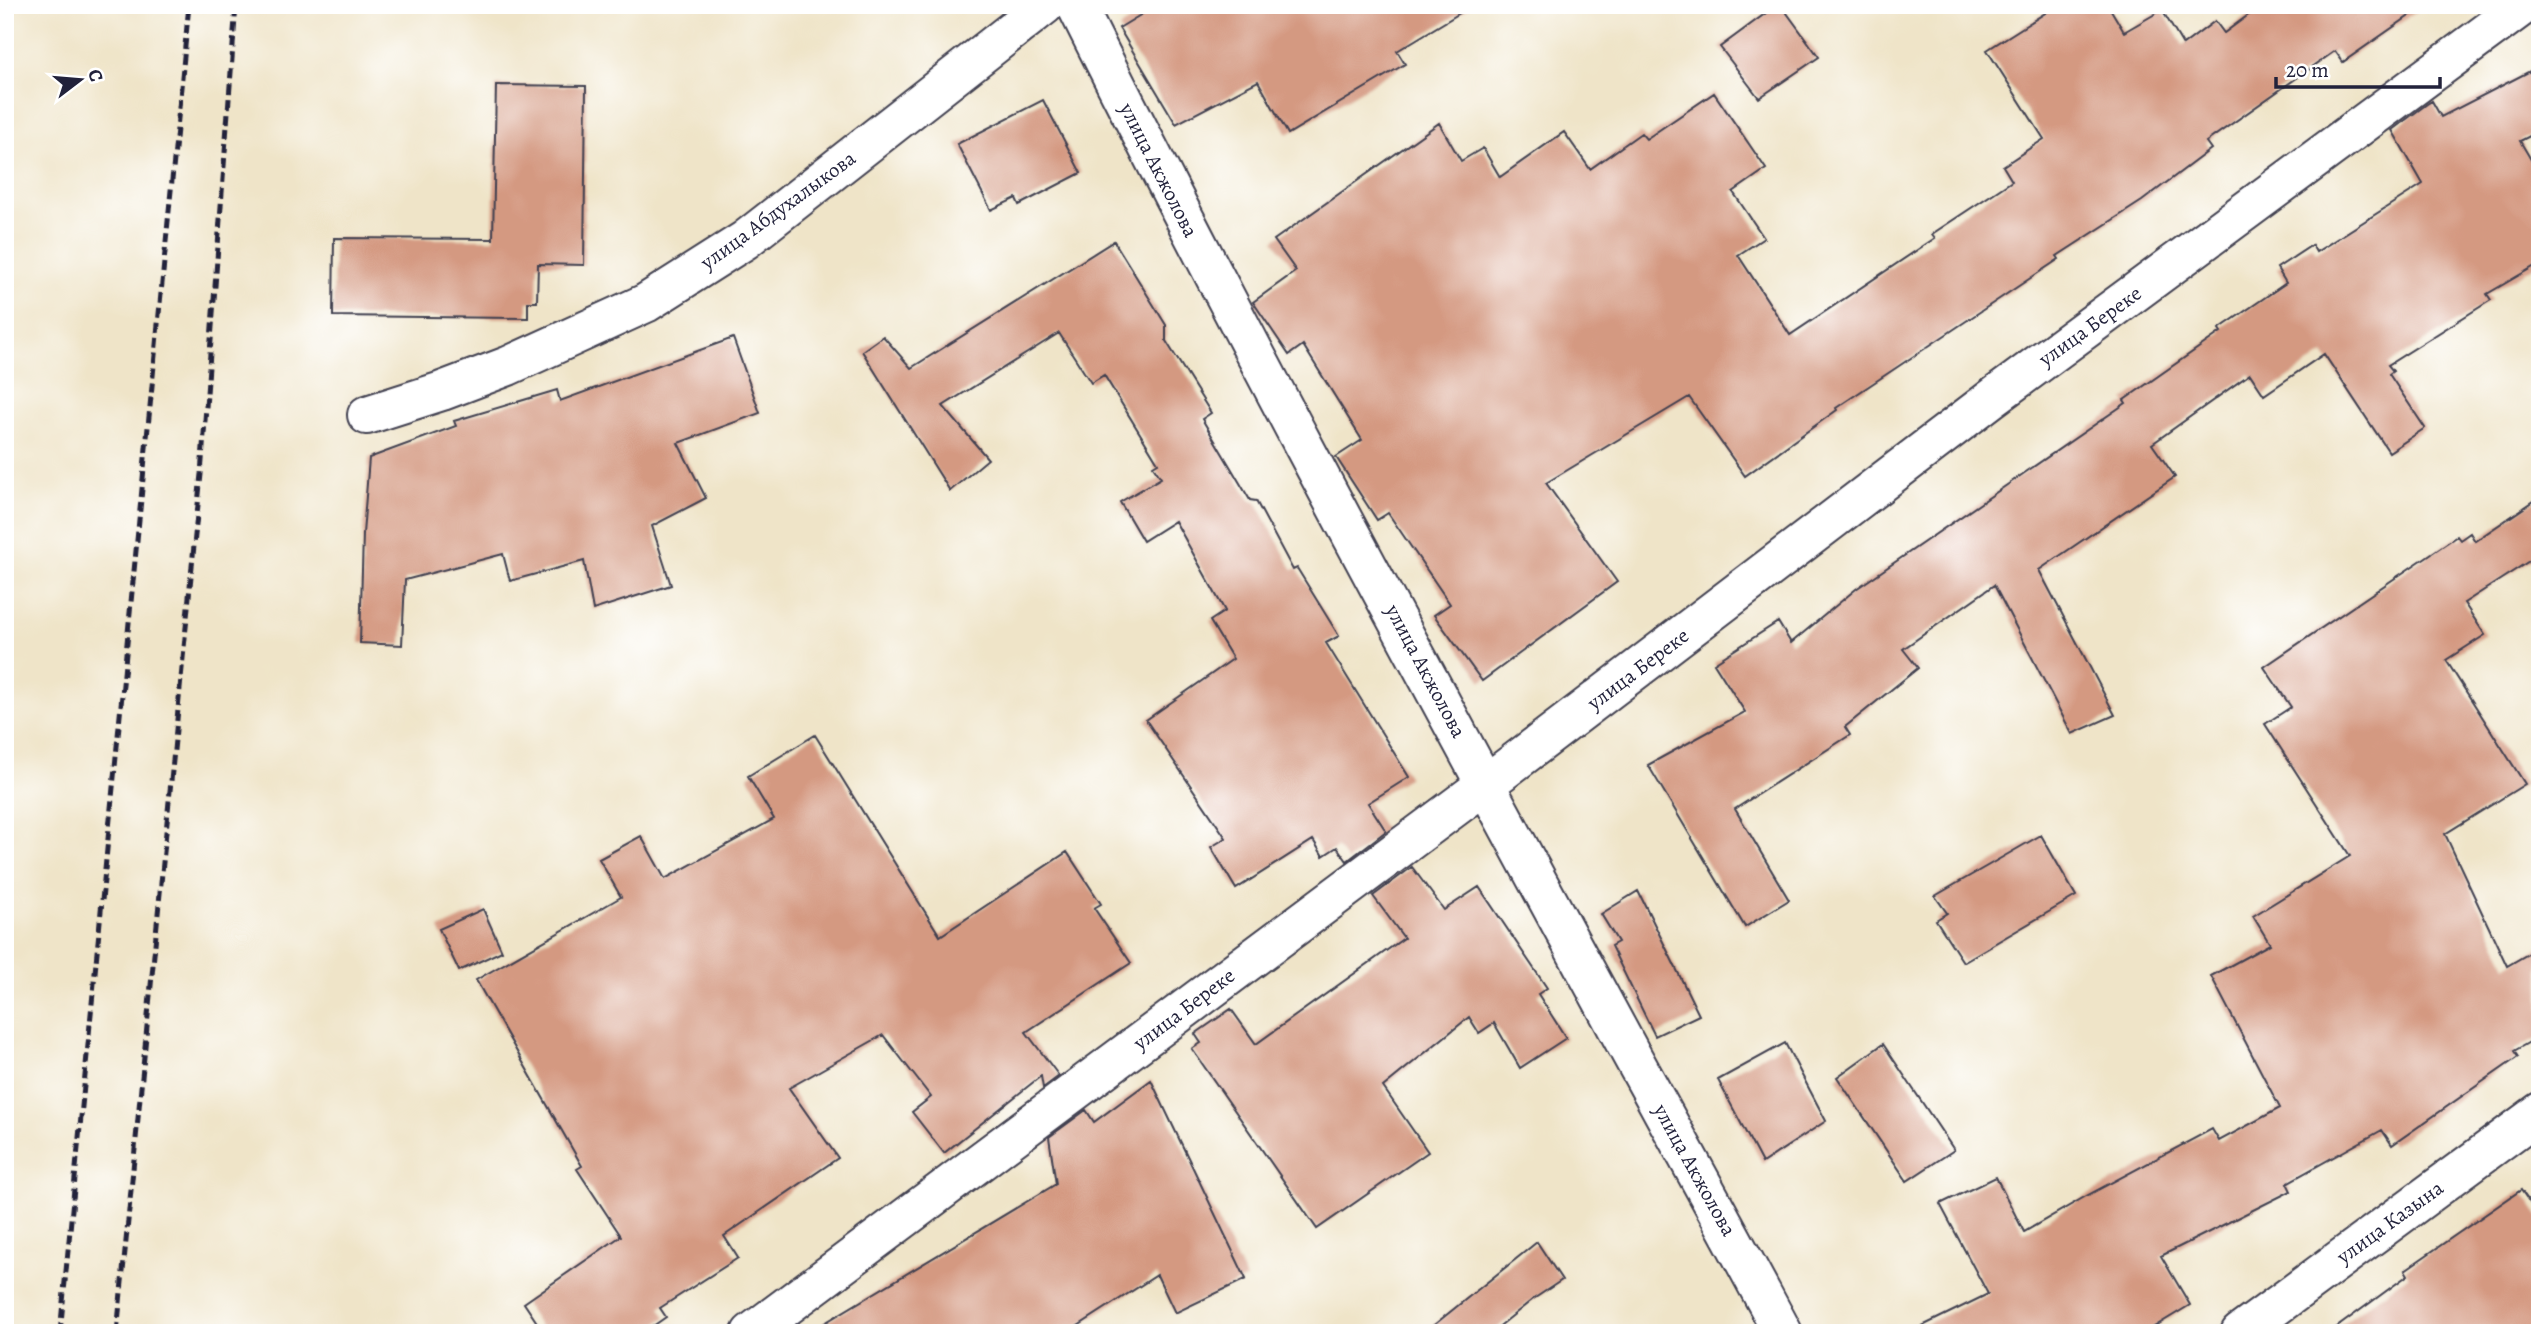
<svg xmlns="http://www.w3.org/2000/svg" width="2545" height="1338" viewBox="0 0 2545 1338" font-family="Alegreya,serif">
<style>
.building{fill:#d49981}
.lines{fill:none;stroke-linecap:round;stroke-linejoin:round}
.minor-casing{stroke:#413f50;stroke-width:42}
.minor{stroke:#fff;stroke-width:38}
.rail{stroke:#22223b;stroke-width:5;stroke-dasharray:10 5;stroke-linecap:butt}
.labels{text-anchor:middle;stroke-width:6;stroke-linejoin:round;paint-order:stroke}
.street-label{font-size:21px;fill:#22223b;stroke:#fff}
</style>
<rect width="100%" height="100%" fill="#fff"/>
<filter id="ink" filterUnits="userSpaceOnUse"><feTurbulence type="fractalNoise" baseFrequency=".0143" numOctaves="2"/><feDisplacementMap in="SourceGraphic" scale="14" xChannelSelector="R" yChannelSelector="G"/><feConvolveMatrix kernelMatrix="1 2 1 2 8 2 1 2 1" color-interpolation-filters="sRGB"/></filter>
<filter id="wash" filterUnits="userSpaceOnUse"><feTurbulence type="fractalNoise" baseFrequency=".00686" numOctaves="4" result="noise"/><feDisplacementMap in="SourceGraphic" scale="28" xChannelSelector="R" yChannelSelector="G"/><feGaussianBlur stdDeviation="1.57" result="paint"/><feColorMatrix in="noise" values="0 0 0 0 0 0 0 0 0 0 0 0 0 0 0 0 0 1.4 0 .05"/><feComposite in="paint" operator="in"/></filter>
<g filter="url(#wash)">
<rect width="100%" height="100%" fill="#efe4c8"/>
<g id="blocks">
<path class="building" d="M 1157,5 L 1473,5 L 1397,51 L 1405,64 L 1288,134 L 1258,81 L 1176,124 L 1119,28 Z
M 1777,5 L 1781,5 L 1819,57 L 1759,98 L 1720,47 Z
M 2058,5 L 2108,5 L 2124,32 L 2162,10 L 2183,45 L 2215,21 L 2224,33 L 2262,5 L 2425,5 L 2343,62 L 2335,51 L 2206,142 L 2211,149 L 2142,201 L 2057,256 L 2059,259 L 1836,408 L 1837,410 L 1745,476 L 1689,397 L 1546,483 L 1617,582 L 1482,681 L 1434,615 L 1450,604 L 1388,513 L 1377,520 L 1336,457 L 1362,440 L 1303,345 L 1289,355 L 1253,302 L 1296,271 L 1274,240 L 1439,123 L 1461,161 L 1483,148 L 1500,177 L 1564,132 L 1590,169 L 1641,133 L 1646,139 L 1714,93 L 1766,169 L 1733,192 L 1764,238 L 1738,255 L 1790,335 L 1935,238 L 1932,234 L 2012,181 L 2003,166 L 2044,139 L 1987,50 Z
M 2540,66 L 2540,131 L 2520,141 L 2540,175 L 2540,263 L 2487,294 L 2491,300 L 2388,365 L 2393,371 L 2389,374 L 2425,428 L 2389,452 L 2324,354 L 2264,395 L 2250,374 L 2152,444 L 2175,477 L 2039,570 L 2115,715 L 2072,734 L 1994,585 L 1903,649 L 1918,668 L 1845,727 L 1850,735 L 1735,809 L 1789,900 L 1745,927 L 1648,765 L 1745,712 L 1714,663 L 1778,622 L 1791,643 L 1856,589 L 2126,403 L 2124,400 L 2221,332 L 2219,329 L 2286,283 L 2277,268 L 2312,245 L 2316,252 L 2423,184 L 2392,130 L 2427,104 L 2432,101 L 2441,117 Z
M 496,85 L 586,86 L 584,265 L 538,264 L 537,302 L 528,302 L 528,318 L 333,316 L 334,238 L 493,239 Z
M 1043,100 L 1081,173 L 1019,205 L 1016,198 L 991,210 L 957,144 Z
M 1114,241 L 1166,325 L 1166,341 L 1211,413 L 1202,419 L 1250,500 L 1256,501 L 1293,570 L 1297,568 L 1339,636 L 1326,643 L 1409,777 L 1368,803 L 1386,831 L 1347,861 L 1337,847 L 1323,856 L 1313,840 L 1236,889 L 1211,847 L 1226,838 L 1146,720 L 1233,659 L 1210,621 L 1225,611 L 1175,521 L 1143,541 L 1120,502 L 1161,478 L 1153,466 L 1158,463 L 1104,375 L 1091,383 L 1059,333 L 943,406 L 988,459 L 950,491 L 862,351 L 883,336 L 911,368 Z
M 733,338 L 760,413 L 678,443 L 706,498 L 652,526 L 671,585 L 593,610 L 584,561 L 510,581 L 503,554 L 405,580 L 402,645 L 360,643 L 363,534 L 369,458 L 456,426 L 454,421 L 557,390 L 560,401 Z
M 2540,497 L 2540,554 L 2464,603 L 2485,635 L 2446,660 L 2525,784 L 2445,834 L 2507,966 L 2540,947 L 2540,1036 L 2514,1051 L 2518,1057 L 2392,1145 L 2382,1130 L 2287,1183 L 2291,1191 L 2161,1256 L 2190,1305 L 2144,1333 L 1908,1333 L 1988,1294 L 1940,1204 L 1996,1177 L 2024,1232 L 2088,1195 L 2212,1129 L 2219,1141 L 2280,1108 L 2211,976 L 2270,944 L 2253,916 L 2350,856 L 2265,724 L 2291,707 L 2264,667 L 2457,536 L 2460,540 L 2470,533 L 2475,541 Z
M 815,735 L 940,936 L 1067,852 L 1101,904 L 1094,908 L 1131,963 L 1026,1032 L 1059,1076 L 1043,1088 L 1041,1076 L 944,1153 L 912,1112 L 931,1097 L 883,1035 L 789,1088 L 838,1158 L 724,1236 L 738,1258 L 660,1308 L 666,1317 L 643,1333 L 544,1333 L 524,1303 L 621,1236 L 577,1169 L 582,1166 L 476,980 L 621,897 L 599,859 L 641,836 L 665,879 L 774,819 L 748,776 Z
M 2041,835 L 2076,896 L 1963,962 L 1936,920 L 1947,913 L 1935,896 Z
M 1412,867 L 1444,910 L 1479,887 L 1547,988 L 1538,994 L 1566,1038 L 1520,1068 L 1494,1023 L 1479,1033 L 1469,1017 L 1383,1087 L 1428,1152 L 1317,1229 L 1192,1049 L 1201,1043 L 1195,1034 L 1231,1009 L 1256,1044 L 1404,938 L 1373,896 Z
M 1638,891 L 1699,1015 L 1655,1036 L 1611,946 L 1618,942 L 1601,914 Z
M 483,909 L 502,951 L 459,971 L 439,929 Z
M 1785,1043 L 1826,1121 L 1762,1163 L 1718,1080 Z
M 1883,1044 L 1954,1150 L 1907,1181 L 1837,1077 Z
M 1151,1080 L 1246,1279 L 1175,1313 L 1157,1275 L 1067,1333 L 808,1333 L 1056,1184 L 1049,1137 L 1086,1110 L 1094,1122 Z
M 2521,1190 L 2540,1217 L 2540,1333 L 2329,1333 L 2408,1275 L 2405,1270 Z
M 1537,1242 L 1562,1280 L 1532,1300 L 1491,1333 L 1424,1333 Z"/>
</g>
</g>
<g filter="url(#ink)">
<use href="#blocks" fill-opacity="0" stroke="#413f50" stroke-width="2"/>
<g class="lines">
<defs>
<path id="minor" d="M 1076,5 C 1253,359 1443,706 1631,1054 C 1682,1147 1733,1239 1783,1333
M 367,415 L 442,391 L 508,366 L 646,303 L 745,240 L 1045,5
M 751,1333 L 1486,784 L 1991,399 L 2524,5
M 2240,1333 L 2540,1112"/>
</defs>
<use href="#minor" class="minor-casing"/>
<use href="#minor" class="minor"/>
<path class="rail" d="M 60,1333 L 189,5
M 117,1333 L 201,474 L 236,5"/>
</g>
</g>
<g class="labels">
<g class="street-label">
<text transform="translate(1159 170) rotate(63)" y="7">улица Акжолова</text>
<text transform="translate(778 210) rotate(-36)" y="7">улица Абдухалыкова</text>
<text transform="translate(2090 326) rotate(-36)" y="7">улица Береке</text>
<text transform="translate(1638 669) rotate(-37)" y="7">улица Береке</text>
<text transform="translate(1426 671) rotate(62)" y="7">улица Акжолова</text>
<text transform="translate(1184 1009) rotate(-37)" y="7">улица Береке</text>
<text transform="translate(1695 1170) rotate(61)" y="7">улица Акжолова</text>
<text transform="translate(2390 1222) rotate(-36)" y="7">улица Казына</text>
</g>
</g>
<rect width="2545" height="1338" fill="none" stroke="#fff" stroke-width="28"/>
<g transform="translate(80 80) rotate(74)" stroke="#ffffff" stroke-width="5" paint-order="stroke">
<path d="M0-5L12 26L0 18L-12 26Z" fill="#22223b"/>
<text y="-10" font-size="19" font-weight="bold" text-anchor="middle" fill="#22223b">С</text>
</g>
<path d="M2276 77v10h164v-10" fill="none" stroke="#22223b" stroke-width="3.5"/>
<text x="2286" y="77" font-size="21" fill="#22223b" stroke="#ffffff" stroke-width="5" paint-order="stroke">20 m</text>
</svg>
